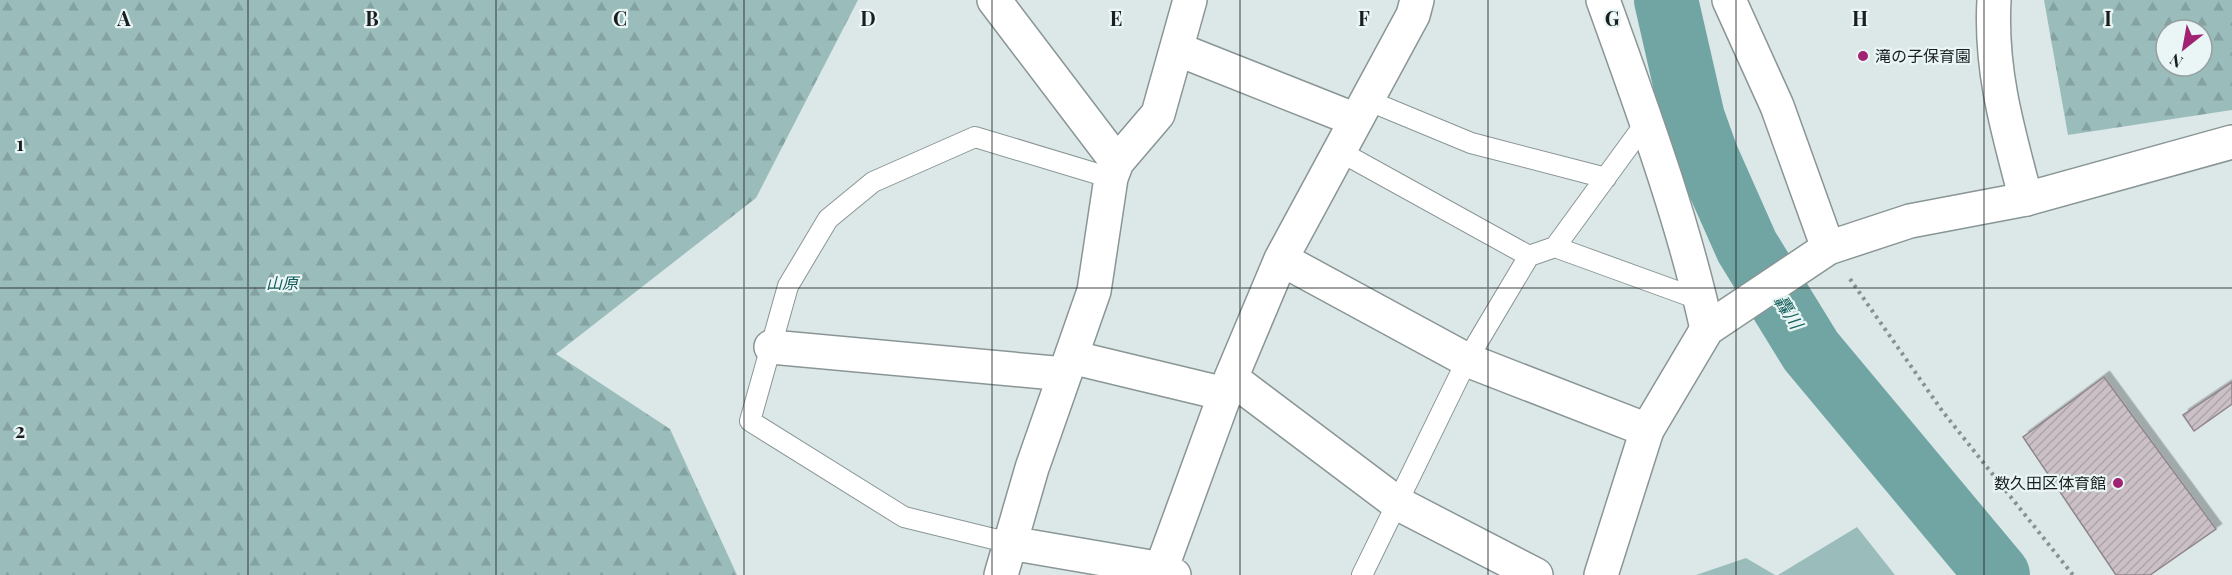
<svg xmlns="http://www.w3.org/2000/svg" width="2232" height="575" viewBox="0 0 2232 575" font-family="'Playfair Display','Noto Sans JP',serif">
<style>
.forest{fill:url(#forest-firs);fill-rule:evenodd}
.pitch{fill:#9abdbc}
.lines{fill:none;stroke-linecap:round;stroke-linejoin:round}
.river{stroke:#71a5a3;stroke-width:64}
.building{fill:url(#building-hatch);stroke:#8f858a;stroke-width:1.5;filter:url(#shadow)}
.lane-casing{stroke:#8a9595;stroke-width:22}
.street-casing{stroke:#8a9595;stroke-width:36}
.secondary-casing{stroke:#8a9595;stroke-width:36}
.path{stroke:#889090;stroke-width:4;stroke-dasharray:3 4.5;stroke-linecap:butt}
.lane{stroke:#fff;stroke-width:20}
.street{stroke:#fff;stroke-width:33}
.secondary{stroke:#fff;stroke-width:33}
.grid{fill:none;stroke:#1a1e1e;stroke-width:1.5;stroke-opacity:0.55}
.poi-dot{fill:#a12173;stroke:#e9f6f5;stroke-width:2}
.labels{text-anchor:middle;stroke-width:4.5;stroke-linejoin:round;paint-order:stroke}
.poi-label{font-size:16px;fill:#1a1e1e;stroke:#e9f6f5;text-anchor:start}
.park-label{font-size:16px;font-style:italic;fill:#135c5b;stroke:#e9f6f5}
.water-label{font-size:18px;font-style:italic;fill:#1a6260;stroke:#e9f6f5}
.grid-label{font-size:20px;text-anchor:middle;font-weight:bold;fill:#1a1e1e;stroke:#e9f6f5;stroke-width:4.5;stroke-linejoin:round;paint-order:stroke}
</style>
<defs>
<pattern id="forest-firs" width="22" height="20" patternUnits="userSpaceOnUse" patternTransform="scale(1.5)"><rect width="22" height="20" fill="#9abdbc"/><path d="M5 1l3.5 6h-7zM16 11l3.5 6h-7z" fill="#84a2a1"/></pattern>
<pattern id="building-hatch" width="6" height="6" patternUnits="userSpaceOnUse" patternTransform="scale(1.5)"><rect width="6" height="6" fill="#cac0c5"/><path d="M-1 1l2-2M0 6l6-6M5 7l2-2" fill="none" stroke="#ada5a9"/></pattern>
<filter id="shadow"><feDropShadow dx="5.5" dy="-5.5" stdDeviation="0" flood-color="#0004"/></filter>
</defs>
<rect width="100%" height="100%" fill="#dce8e8"/>
<path class="forest" d="M 0,0 L 858,0 L 756,198 L 556,354 L 670,429 L 737,575 L 0,575 Z
M 2044,0 L 2232,0 L 2232,110 L 2068,135 ZM 2166,30 L 2202,30 L 2202,66 L 2166,66 Z"/>
<path class="pitch" d="M 1857,527 L 1895,575 L 1778,575 Z
M 1746,558 L 1775,575 L 1696,575 Z"/>
<g class="lines">
<path class="river" d="M 1666,0 L 1693,118 L 1707,157 L 1747,247 L 1811,351 L 1998,575"/>
</g>
<path class="building" d="M 2104,377 L 2216,529 L 2150,575 L 2116,575 L 2023,437 Z
M 2232,382 L 2232,404 L 2194,431 L 2183,415 Z"/>
<g class="lines">
<defs>
<path id="lane" d="M 1367,100 L 1471,143 L 1606,178
M 1339,151 L 1529,256
M 1555,247 L 1701,300
M 1010,543 L 904,517 L 750,421 L 788,286 L 828,219 L 873,182 L 975,137 L 1111,178
M 1362,575 L 1467,360 L 1529,256 L 1555,247 L 1647,121"/>
<path id="street" d="M 994,0 L 1117,162
M 1603,0 C 1642,109 1682,216 1707,329
M 1729,0 L 1777,106 L 1828,248
M 1994,0 C 1990,71 2008,131 2026,199
M 1177,49 L 1356,120
M 1281,259 L 1467,360 L 1647,430
M 771,347 L 1065,374
M 1071,357 L 1225,394
M 1231,378 L 1397,503 L 1536,575
M 1010,543 L 1162,569 L 1174,575
M 1001,575 L 1032,468 L 1094,291 L 1111,178 L 1117,162 L 1158,114 L 1190,0
M 1159,575 L 1231,378 L 1281,259 L 1413,15 L 1417,0"/>
<path id="secondary" d="M 1601,575 L 1647,430 L 1707,329 L 1828,248 L 1910,221 L 2026,199 L 2232,142"/>
</defs>
<use href="#lane" class="lane-casing"/>
<use href="#street" class="street-casing"/>
<use href="#secondary" class="secondary-casing"/>
<path class="path" d="M 1850,279 L 1943,412 L 2073,575"/>
<use href="#lane" class="lane"/>
<use href="#street" class="street"/>
<use href="#secondary" class="secondary"/>
</g>
<path class="grid" d="M 248,0 L 248,575M 496,0 L 496,575M 744,0 L 744,575M 992,0 L 992,575M 1240,0 L 1240,575M 1488,0 L 1488,575M 1736,0 L 1736,575M 1984,0 L 1984,575M 0,288 L 2232,288"/>
<g class="poi-dot">
<circle cx="1863" cy="56" r="6"/>
<circle cx="2118" cy="483" r="6"/>
</g>
<g class="labels">
<g class="poi-label">
<text x="1875" y="62">滝の子保育園</text>
<text x="2106" y="489" text-anchor="end">数久田区体育館</text>
</g>
<g class="park-label">
<text x="282" y="289">山原</text>
</g>
<g class="water-label">
<text transform="translate(1788 312) rotate(58)" y="6">轟川</text>
</g>
</g>
<g class="grid-label">
<text x="124" y="26">A</text>
<text x="372" y="26">B</text>
<text x="620" y="26">C</text>
<text x="868" y="26">D</text>
<text x="1116" y="26">E</text>
<text x="1364" y="26">F</text>
<text x="1612" y="26">G</text>
<text x="1860" y="26">H</text>
<text x="2108" y="26">I</text>
<text x="20" y="151">1</text>
<text x="20" y="438">2</text>
</g>
<g transform="translate(2184 48) rotate(211)"><circle r="28" fill="#e9f6f5" stroke="#96a09f" stroke-width="1.5"/>
<path d="M0-4.5L10 22L0 15L-10 22Z" fill="#a12173"/>
<text y="-9" font-size="16" font-weight="bold" text-anchor="middle" fill="#1a1e1e">N</text>
</g>
</svg>
